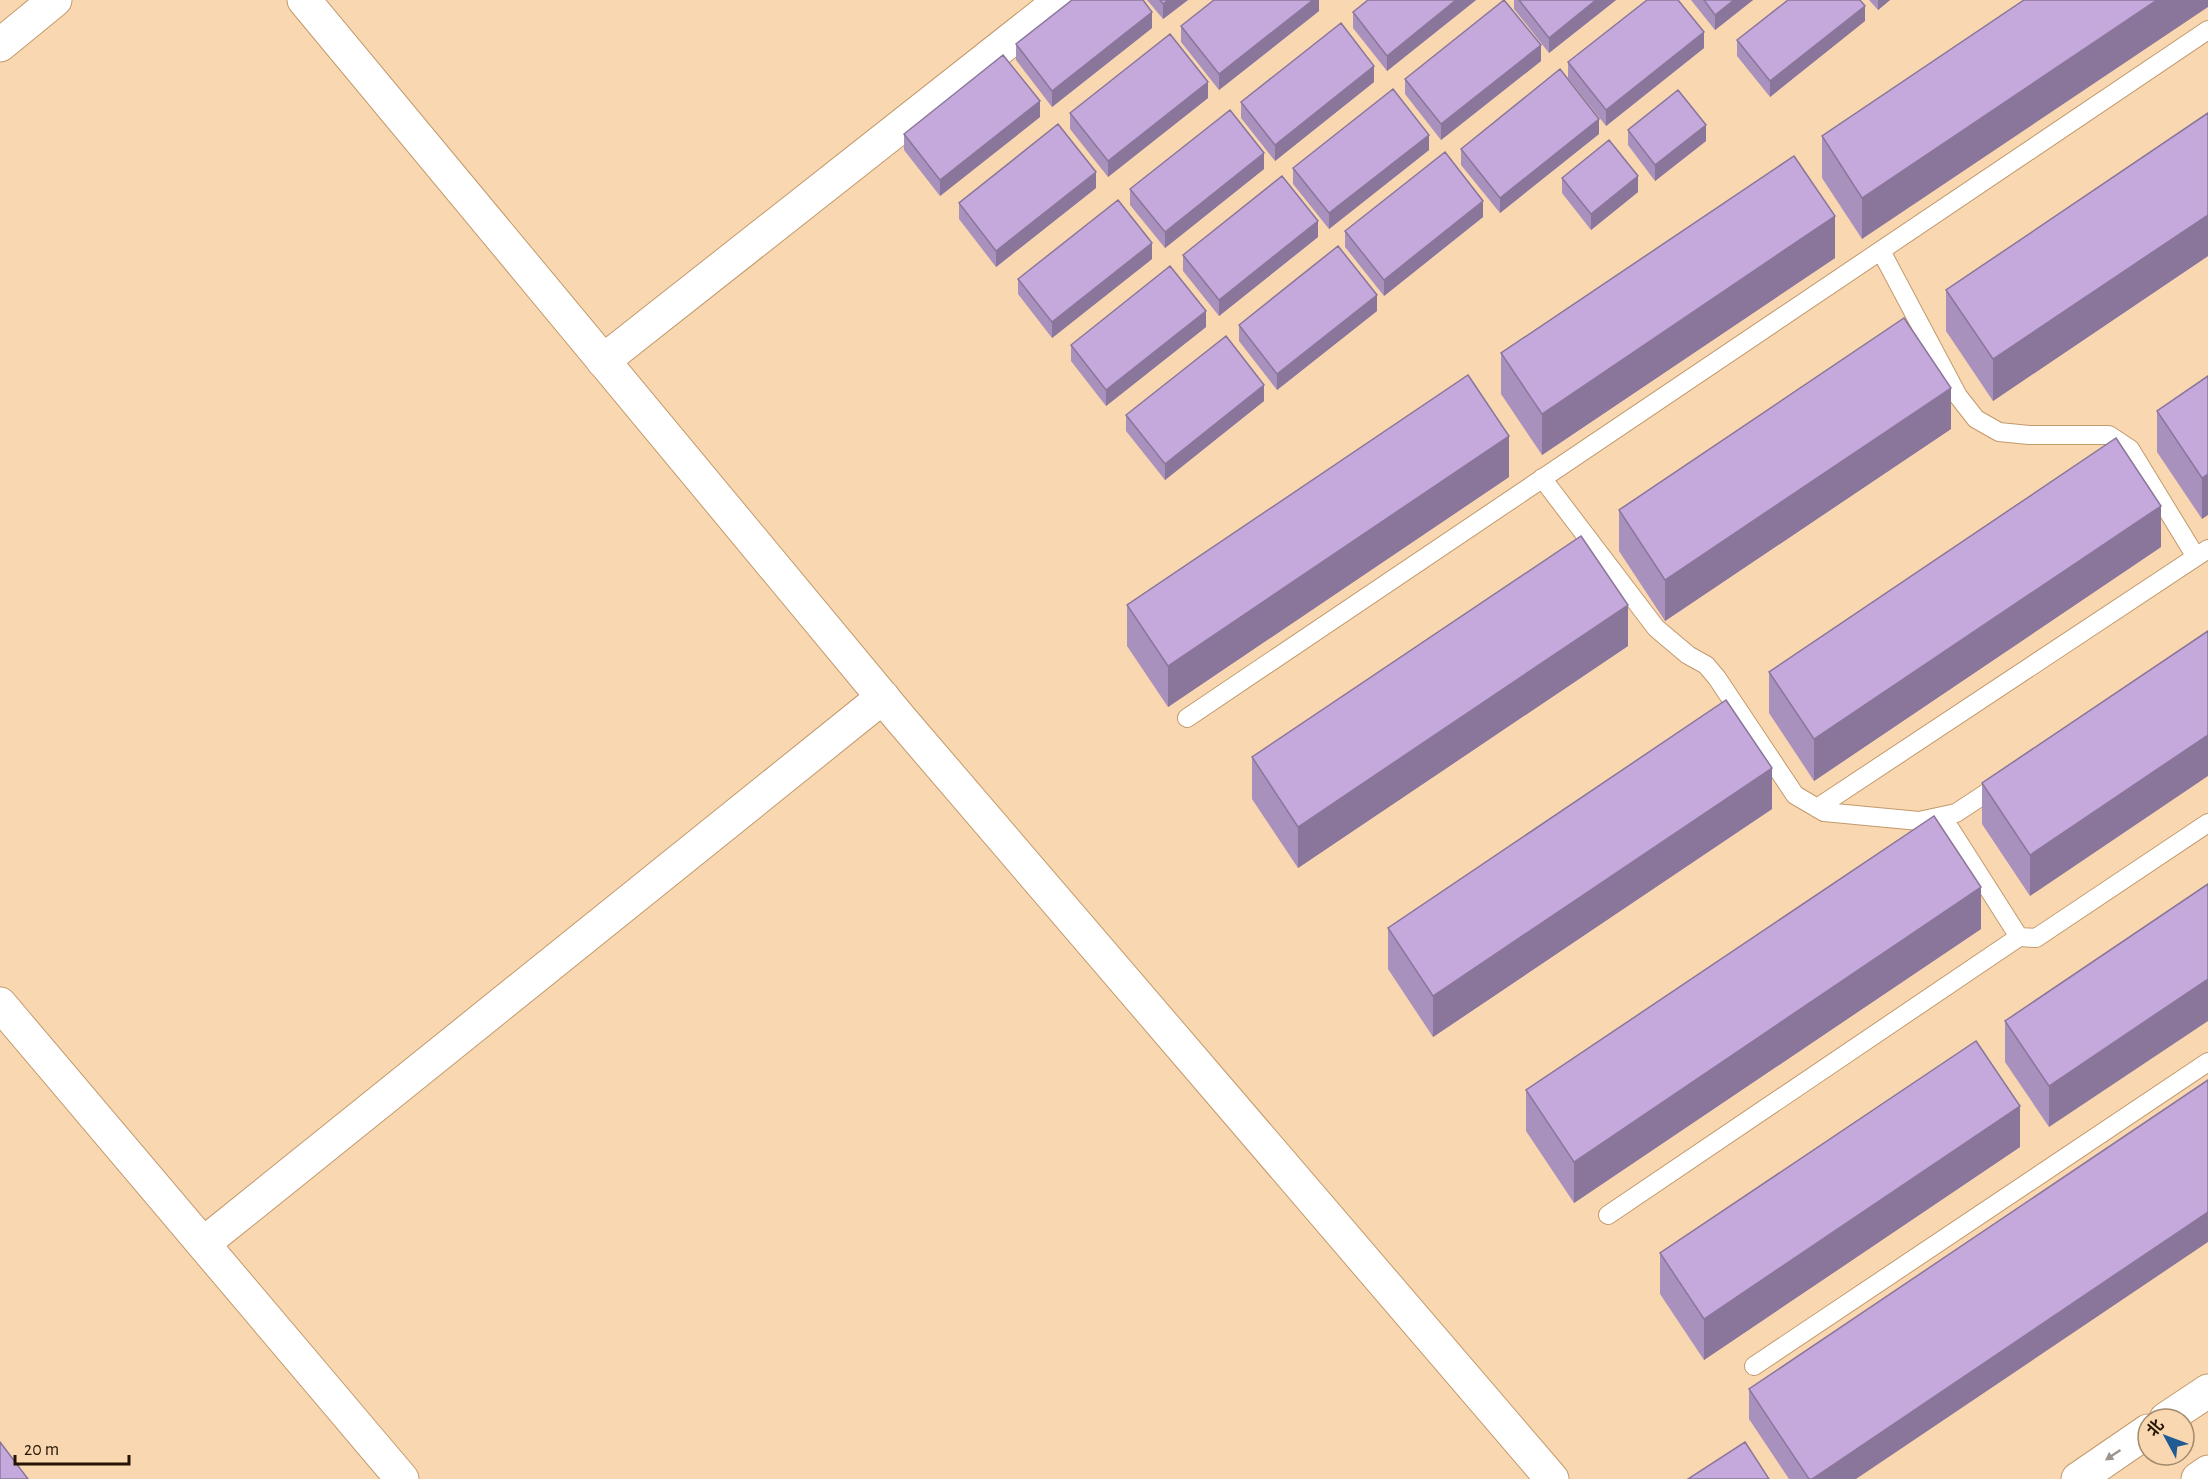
<svg xmlns="http://www.w3.org/2000/svg" width="2208" height="1479" viewBox="0 0 2208 1479" font-family="'Alegreya Sans','Noto Sans SC',sans-serif">
<style>
.lines{fill:none;stroke-linecap:round;stroke-linejoin:round}
.service-casing{stroke:#c29a6c;stroke-width:20}
.minor-casing{stroke:#c29a6c;stroke-width:35}
.secondary-casing{stroke:#c29a6c;stroke-width:35}
.service{stroke:#fff;stroke-width:18}
.minor{stroke:#fff;stroke-width:33}
.secondary{stroke:#fff;stroke-width:33}
.wall{fill:#a991bd}
.shaded-wall{fill:#8a769a}
.building{fill:#c5a9dc;stroke:#8a769a;stroke-width:1.5}
.oneway{fill:#9c958e}
</style>
<rect width="100%" height="100%" fill="#f9d7b1"/>
<g class="lines">
<defs>
<path id="service" d="M 1881,251 L 1958,396 L 1976,419 L 1999,432 L 2029,435 L 2109,435 L 2130,449 L 2196,557
M 1542,478 L 1656,628 L 1688,655 L 1706,665 L 1717,678 L 1795,795 L 1824,812 L 1919,821 L 1956,813 L 2003,782
M 1187,718 L 2208,30
M 1817,808 L 2208,549
M 1942,816 L 2019,937 L 2036,938 L 2208,823
M 1608,1215 L 2019,937
M 1754,1366 L 2208,1062"/>
<path id="minor" d="M 304,0 L 899,717 L 1552,1479
M 0,45 L 55,0
M 603,361 L 1061,0
M 0,1004 L 402,1479
M 203,1244 L 883,697"/>
<path id="secondary" d="M 2166,1419 L 2208,1391
M 2078,1479 L 2148,1431
M 2198,1479 L 2208,1472"/>
</defs>
<use href="#service" class="service-casing"/>
<use href="#minor" class="minor-casing"/>
<use href="#secondary" class="secondary-casing"/>
<use href="#service" class="service"/>
<use href="#minor" class="minor"/>
<use href="#secondary" class="secondary"/>
</g>
<path class="wall" d="M 1147,0 L 1188,0 L 1163,19 Z
M 1319,0 L 1319,11 L 1219,90 L 1181,42 L 1181,26 Z
M 1476,0 L 1387,71 L 1353,28 L 1353,12 Z
M 1514,0 L 1616,0 L 1549,53 L 1514,9 Z
M 1691,0 L 1753,0 L 1715,30 Z
M 1869,0 L 1890,0 L 1878,10 Z
M 2024,0 L 1862,239 L 1822,178 L 1822,136 Z
M 1865,21 L 1770,97 L 1737,56 L 1737,40 Z
M 1152,28 L 1052,107 L 1016,60 L 1016,44 Z
M 1704,48 L 1606,126 L 1568,78 L 1568,62 Z
M 1541,61 L 1441,140 L 1405,94 L 1405,79 Z
M 1374,82 L 1275,161 L 1241,118 L 1241,102 Z
M 1208,98 L 1108,177 L 1070,129 L 1070,113 Z
M 2208,113 L 2208,256 L 1993,401 L 1946,331 L 1946,290 Z
M 1040,117 L 940,196 L 904,150 L 904,134 Z
M 1628,130 L 1706,141 L 1655,181 L 1628,145 Z
M 1599,134 L 1500,213 L 1461,165 L 1461,149 Z
M 1429,150 L 1329,229 L 1293,184 L 1293,168 Z
M 1264,169 L 1165,248 L 1130,205 L 1130,189 Z
M 1562,178 L 1638,192 L 1591,230 L 1562,193 Z
M 1096,188 L 996,267 L 959,219 L 959,203 Z
M 1483,217 L 1384,296 L 1345,247 L 1345,231 Z
M 1318,237 L 1219,316 L 1183,271 L 1183,255 Z
M 1835,258 L 1542,455 L 1501,394 L 1501,353 Z
M 1152,259 L 1052,338 L 1018,294 L 1018,279 Z
M 1377,311 L 1277,390 L 1239,341 L 1239,325 Z
M 1206,327 L 1106,406 L 1071,361 L 1071,345 Z
M 2208,376 L 2202,519 L 2157,452 L 2157,411 Z
M 1264,401 L 1165,480 L 1126,431 L 1126,415 Z
M 1951,429 L 1665,621 L 1619,551 L 1619,510 Z
M 1509,477 L 1168,707 L 1127,646 L 1127,605 Z
M 2161,547 L 1814,781 L 1769,713 L 1769,672 Z
M 2208,631 L 2030,896 L 1982,824 L 1982,783 Z
M 1628,646 L 1298,868 L 1252,799 L 1252,757 Z
M 1772,809 L 1433,1037 L 1388,969 L 1388,928 Z
M 2208,884 L 2049,1127 L 2005,1062 L 2005,1021 Z
M 1981,929 L 1574,1203 L 1526,1131 L 1526,1090 Z
M 2020,1147 L 1704,1360 L 1660,1294 L 1660,1253 Z
M 1749,1389 L 1856,1479 L 1789,1479 L 1749,1419 Z"/>
<path class="shaded-wall" d="M 1168,0 L 1188,0 L 1163,19 L 1163,4 Z
M 1313,0 L 1319,0 L 1319,11 L 1219,90 L 1219,74 Z
M 1456,0 L 1476,0 L 1387,71 L 1387,56 Z
M 1596,0 L 1616,0 L 1549,53 L 1549,38 Z
M 1734,0 L 1753,0 L 1715,30 L 1715,15 Z
M 1878,0 L 1890,0 L 1878,10 Z
M 2157,0 L 2208,0 L 2208,7 L 1862,239 L 1862,198 Z
M 1865,6 L 1865,21 L 1770,97 L 1770,81 Z
M 1152,12 L 1152,28 L 1052,107 L 1052,91 Z
M 1704,32 L 1704,48 L 1606,126 L 1606,110 Z
M 1541,45 L 1541,61 L 1441,140 L 1441,124 Z
M 1374,66 L 1374,82 L 1275,161 L 1275,145 Z
M 1208,82 L 1208,98 L 1108,177 L 1108,161 Z
M 1040,101 L 1040,117 L 940,196 L 940,180 Z
M 1599,119 L 1599,134 L 1500,213 L 1500,198 Z
M 1706,125 L 1706,141 L 1655,181 L 1655,165 Z
M 1429,135 L 1429,150 L 1329,229 L 1329,213 Z
M 1264,153 L 1264,169 L 1165,248 L 1165,232 Z
M 1096,172 L 1096,188 L 996,267 L 996,251 Z
M 1638,176 L 1638,192 L 1591,230 L 1591,214 Z
M 1483,201 L 1483,217 L 1384,296 L 1384,280 Z
M 2208,215 L 2208,256 L 1993,401 L 1993,359 Z
M 1835,216 L 1835,258 L 1542,455 L 1542,414 Z
M 1318,221 L 1318,237 L 1219,316 L 1219,300 Z
M 1152,243 L 1152,259 L 1052,338 L 1052,322 Z
M 1377,295 L 1377,311 L 1277,390 L 1277,374 Z
M 1206,311 L 1206,327 L 1106,406 L 1106,390 Z
M 1264,385 L 1264,401 L 1165,480 L 1165,464 Z
M 1951,388 L 1951,429 L 1665,621 L 1665,580 Z
M 1509,436 L 1509,477 L 1168,707 L 1168,666 Z
M 2208,474 L 2208,515 L 2202,519 L 2202,478 Z
M 2161,506 L 2161,547 L 1814,781 L 1814,739 Z
M 1628,605 L 1628,646 L 1298,868 L 1298,827 Z
M 2208,735 L 2208,776 L 2030,896 L 2030,855 Z
M 1772,768 L 1772,809 L 1433,1037 L 1433,996 Z
M 1981,887 L 1981,929 L 1574,1203 L 1574,1162 Z
M 2208,979 L 2208,1021 L 2049,1127 L 2049,1086 Z
M 2020,1106 L 2020,1147 L 1704,1360 L 1704,1319 Z
M 2208,1212 L 2208,1242 L 1856,1479 L 1812,1479 Z"/>
<path class="building" d="M 1072,0 L 1143,0 L 1152,12 L 1052,91 L 1016,44 Z
M 1160,0 L 1168,0 L 1163,4 Z
M 1214,0 L 1313,0 L 1219,74 L 1181,26 Z
M 1368,0 L 1456,0 L 1387,56 L 1353,12 Z
M 1504,0 L 1541,45 L 1441,124 L 1405,79 Z
M 1519,0 L 1596,0 L 1549,38 Z
M 1647,0 L 1678,0 L 1704,32 L 1606,110 L 1568,62 Z
M 1704,0 L 1734,0 L 1715,15 Z
M 1788,0 L 1860,0 L 1865,6 L 1770,81 L 1737,40 Z
M 2024,0 L 2157,0 L 1862,198 L 1822,136 Z
M 1341,23 L 1374,66 L 1275,145 L 1241,102 Z
M 1170,34 L 1208,82 L 1108,161 L 1070,113 Z
M 1003,55 L 1040,101 L 940,180 L 904,134 Z
M 1560,69 L 1599,119 L 1500,198 L 1461,149 Z
M 1393,89 L 1429,135 L 1329,213 L 1293,168 Z
M 1678,90 L 1706,125 L 1655,165 L 1628,130 Z
M 1230,110 L 1264,153 L 1165,232 L 1130,189 Z
M 2208,113 L 2208,215 L 1993,359 L 1946,290 Z
M 1058,124 L 1096,172 L 996,251 L 959,203 Z
M 1609,140 L 1638,176 L 1591,214 L 1562,178 Z
M 1445,152 L 1483,201 L 1384,280 L 1345,231 Z
M 1794,156 L 1835,216 L 1542,414 L 1501,353 Z
M 1282,176 L 1318,221 L 1219,300 L 1183,255 Z
M 1118,200 L 1152,243 L 1052,322 L 1018,279 Z
M 1338,246 L 1377,295 L 1277,374 L 1239,325 Z
M 1170,266 L 1206,311 L 1106,390 L 1071,345 Z
M 1904,318 L 1951,388 L 1665,580 L 1619,510 Z
M 1226,336 L 1264,385 L 1165,464 L 1126,415 Z
M 1468,375 L 1509,436 L 1168,666 L 1127,605 Z
M 2208,376 L 2208,474 L 2202,478 L 2157,411 Z
M 2116,438 L 2161,506 L 1814,739 L 1769,672 Z
M 1581,536 L 1628,605 L 1298,827 L 1252,757 Z
M 2208,631 L 2208,735 L 2030,855 L 1982,783 Z
M 1726,700 L 1772,768 L 1433,996 L 1388,928 Z
M 1934,816 L 1981,887 L 1574,1162 L 1526,1090 Z
M 2208,884 L 2208,979 L 2049,1086 L 2005,1021 Z
M 1976,1041 L 2020,1106 L 1704,1319 L 1660,1253 Z
M 2208,1080 L 2208,1212 L 1812,1479 L 1809,1479 L 1749,1389 Z
M 0,1442 L 28,1479 L 0,1479 Z
M 1745,1442 L 1769,1479 L 1688,1479 Z"/>
<defs><path id="oneway-solid" d="M-6-.8H1V-3.2L6.5 0L1 3.2V.8H-6Z" transform="scale(1.5)"/></defs>
<use class="oneway" href="#oneway-solid" transform="translate(2113 1455) rotate(146)"/>
<g transform="translate(2166 1437) rotate(311)"><circle r="28" fill="#f9d7b1" stroke="#a3896b" stroke-width="1.5"/>
<path d="M0-4.5L10 22L0 15L-10 22Z" fill="#205c93"/>
<text y="-9" font-size="16" font-weight="bold" text-anchor="middle" fill="#231403">北</text>
</g>
<path d="M15 1455v9h114v-9" fill="none" stroke="#231403" stroke-width="3"/>
<text x="24" y="1455" font-size="18" fill="#231403" stroke="#f9d7b1" stroke-width="4.5" paint-order="stroke">20 m</text>
</svg>
